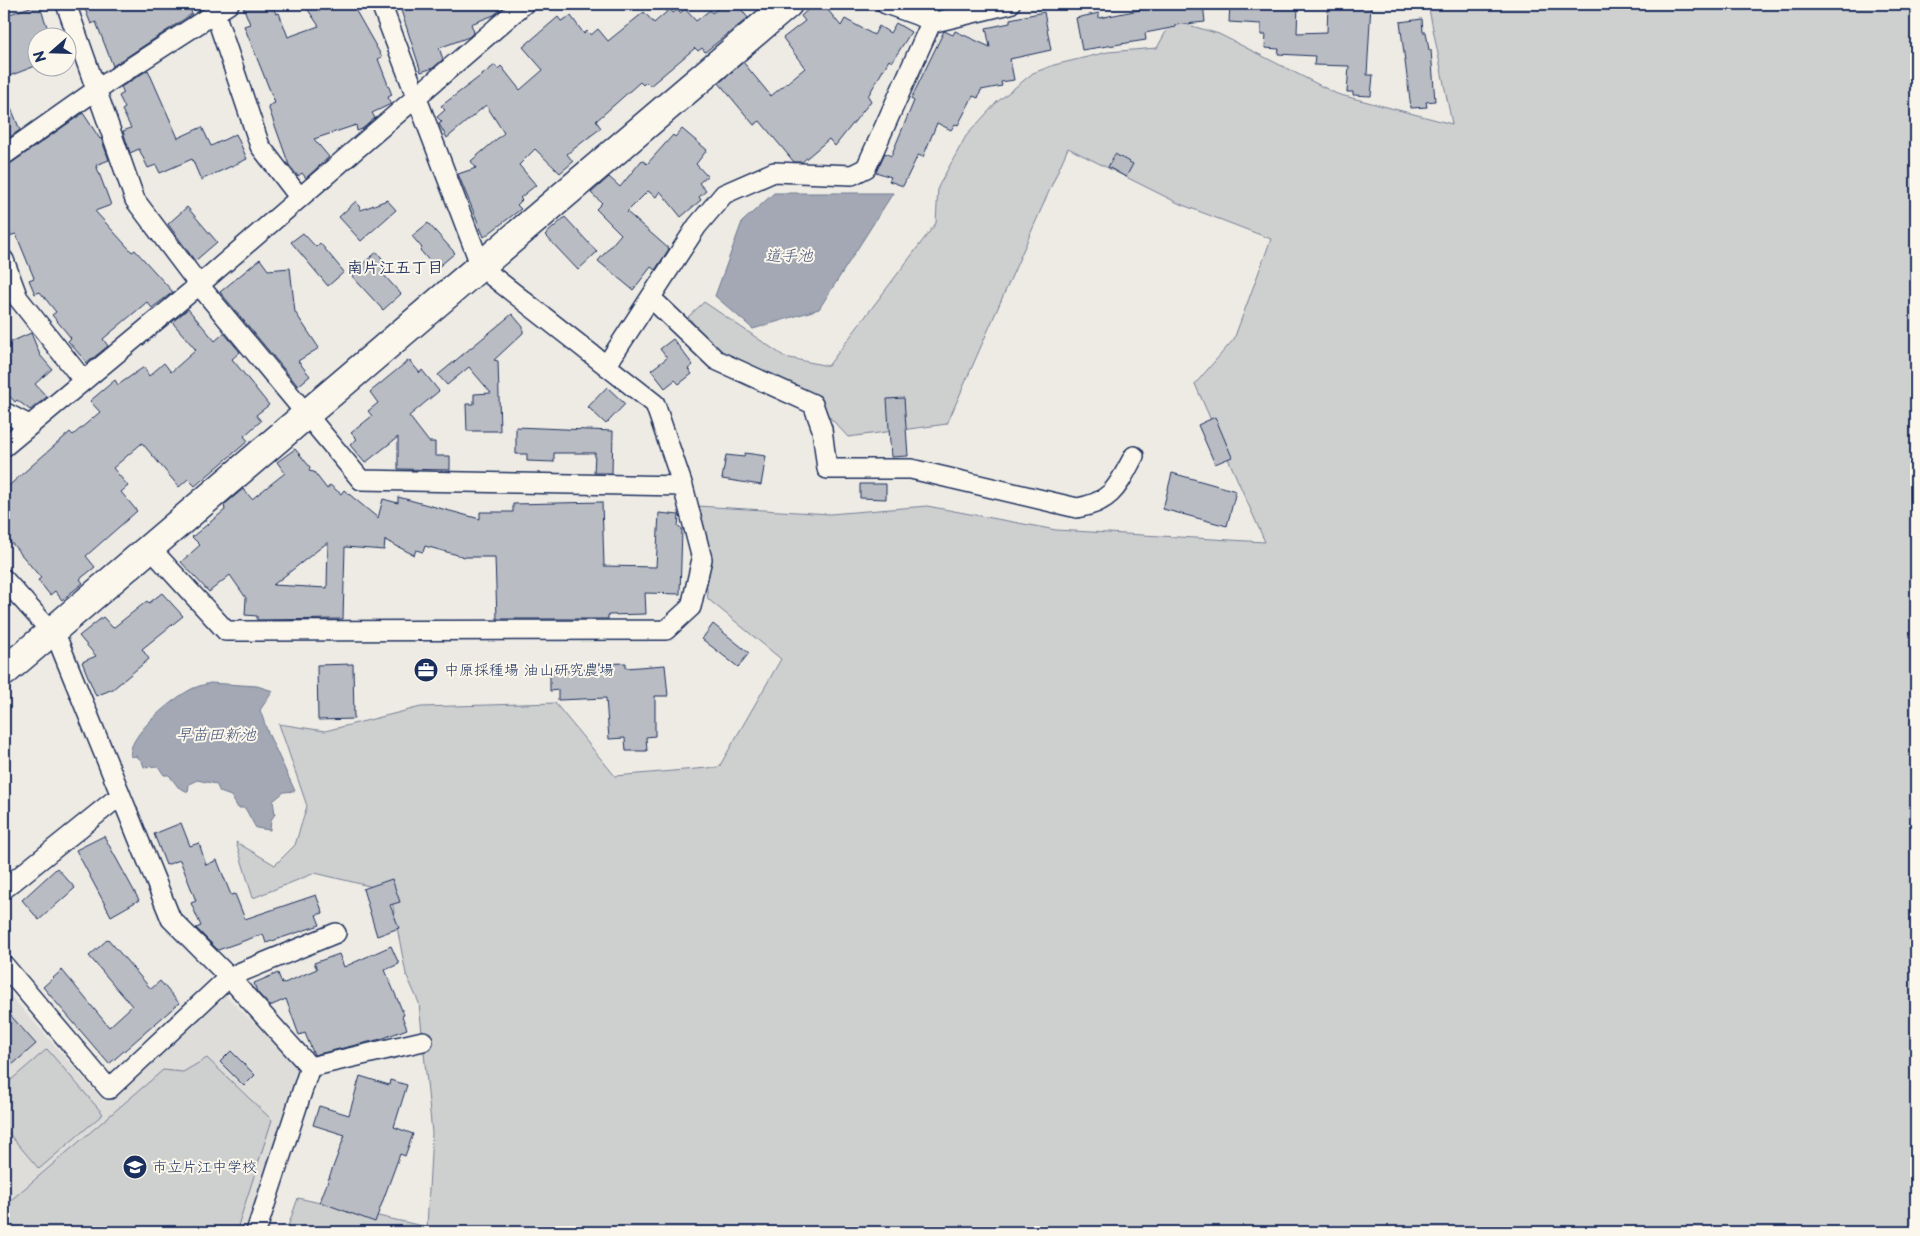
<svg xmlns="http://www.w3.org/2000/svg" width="1920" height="1236" viewBox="0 0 1920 1236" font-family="'Playpen Sans','Klee One',sans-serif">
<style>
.built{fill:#deddda}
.green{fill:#cecfcf;stroke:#747f96}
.water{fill:#a3a8b4;stroke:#6d7892}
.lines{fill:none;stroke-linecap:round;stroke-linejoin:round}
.stream{stroke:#6d7892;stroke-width:5.5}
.building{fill:#b9bcc3;stroke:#1b2f5e;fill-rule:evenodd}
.street-casing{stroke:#1b2f5e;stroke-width:22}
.secondary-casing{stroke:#1b2f5e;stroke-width:31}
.street{stroke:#fbf7ec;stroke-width:19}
.secondary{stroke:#fbf7ec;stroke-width:28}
.labels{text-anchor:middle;stroke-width:4;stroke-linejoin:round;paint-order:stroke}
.poi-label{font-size:15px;fill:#1b2f5e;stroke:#fbf7ec;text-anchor:start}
.water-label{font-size:16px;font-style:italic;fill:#445378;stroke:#fbf7ec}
.neighbourhood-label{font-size:16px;font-weight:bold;fill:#1b2f5e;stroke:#fbf7ec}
</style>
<rect width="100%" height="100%" fill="#eeebe4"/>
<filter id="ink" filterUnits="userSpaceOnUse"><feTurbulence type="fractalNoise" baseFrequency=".02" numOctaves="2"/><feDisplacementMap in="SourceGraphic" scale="10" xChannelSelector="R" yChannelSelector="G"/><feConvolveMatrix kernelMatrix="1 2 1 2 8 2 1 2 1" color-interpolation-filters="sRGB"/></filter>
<g filter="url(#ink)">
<path class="built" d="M 4,988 L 104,1101 L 226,996 L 299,1066 L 245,1232 L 4,1232 Z"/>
<path class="green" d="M 1428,4 L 1916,4 L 1916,1232 L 286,1232 L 298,1198 L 427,1227 L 432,1133 L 419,1003 L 406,974 L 390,891 L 315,873 L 253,898 L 236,842 L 275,865 L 295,845 L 307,806 L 279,724 L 325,731 L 421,707 L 555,703 L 615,776 L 719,767 L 781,659 L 708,599 L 697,506 L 830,514 L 927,506 L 1056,530 L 1265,542 L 1195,384 L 1234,339 L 1271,239 L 1180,204 L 1068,148 L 947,424 L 848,437 L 811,397 L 729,357 L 709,342 L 688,317 L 704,302 L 785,357 L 828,366 L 936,223 L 938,187 L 966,136 L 997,102 L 1033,73 L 1054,65 L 1108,52 L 1157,48 L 1169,26 L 1182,23 L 1219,34 L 1337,94 L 1452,124 Z
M 47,1049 L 103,1114 L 39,1169 L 4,1128 L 4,1086 Z
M 207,1058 L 272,1120 L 236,1232 L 4,1232 L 4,1218 L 11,1200 L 163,1070 L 183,1072 Z"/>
<path class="water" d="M 774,193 L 893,193 L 819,309 L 753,329 L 715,296 L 742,222 Z
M 210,683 L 257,686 L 273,691 L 260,710 L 268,733 L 295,791 L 284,792 L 273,801 L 275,814 L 271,820 L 270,830 L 256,828 L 245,808 L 238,808 L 231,796 L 220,792 L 216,784 L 197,780 L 189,784 L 188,792 L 178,787 L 169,775 L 164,775 L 158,766 L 144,767 L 142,761 L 136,756 L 131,757 C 125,738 171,700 188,691 C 194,687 203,685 210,683 Z"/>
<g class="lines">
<path class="stream" d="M 1673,4 L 1676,4"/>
</g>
<path class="building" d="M 39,4 L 51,38 L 38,38 L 38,65 L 4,78 L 4,16 Z
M 83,4 L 153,4 L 155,9 L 170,4 L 189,4 L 192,14 L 113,66 L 96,22 L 91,24 Z
M 242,4 L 272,4 L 276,14 L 279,13 L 288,37 L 319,26 L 304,4 L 352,4 L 382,57 L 378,59 L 392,95 L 388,97 L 391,104 L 372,113 L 375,118 L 362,129 L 357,131 L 356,125 L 314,139 L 329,157 L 306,178 L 302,173 L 298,176 L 289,165 L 268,106 L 275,103 L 244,26 L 250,24 Z
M 399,4 L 507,4 L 494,15 L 471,24 L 474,32 L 469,37 L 439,48 L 443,59 L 433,68 L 421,72 Z
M 725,4 L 737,4 L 748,18 L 705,52 L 702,48 L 698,51 L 695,48 L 650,86 L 646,82 L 643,85 L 640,82 L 596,121 L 601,128 L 567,154 L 573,162 L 560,173 L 535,149 L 519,165 L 536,185 L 520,198 L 522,200 L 517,205 L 521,209 L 484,237 L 458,174 L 476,168 L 471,161 L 504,133 L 486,105 L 447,138 L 439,124 L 442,122 L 437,117 L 445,110 L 441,106 L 495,65 L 498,69 L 501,66 L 520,90 L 543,70 L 523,47 L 558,17 L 561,21 L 571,16 L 584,34 L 587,31 L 591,35 L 598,29 L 608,41 L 644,12 L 654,23 L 670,9 L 673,13 L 677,10 L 680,13 L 685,9 L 696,21 L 710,10 L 712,13 Z
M 814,4 L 818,9 L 823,4 L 841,26 L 845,19 L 874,35 L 879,26 L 890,33 L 896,23 L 911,32 L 892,62 L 889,60 L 868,96 L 871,101 L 835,146 L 829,139 L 802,162 L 794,162 L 760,121 L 754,125 L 719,83 L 743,62 L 771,96 L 805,68 L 783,38 L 805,21 L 801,16 Z
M 1148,4 L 1203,4 L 1205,22 L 1175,25 L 1176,27 L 1145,33 L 1146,40 L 1082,50 L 1076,18 L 1099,13 L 1099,18 L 1149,8 Z
M 1230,4 L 1298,4 L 1297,33 L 1327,32 L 1328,4 L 1371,4 L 1367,75 L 1373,75 L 1371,96 L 1353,95 L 1353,92 L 1347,92 L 1349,66 L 1314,65 L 1315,56 L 1278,54 L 1279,49 L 1265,48 L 1266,35 L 1261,35 L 1261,24 L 1229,22 Z
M 1044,12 L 1051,50 L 1010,59 L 1014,80 L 1001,82 L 1002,86 L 981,90 L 978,98 L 973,96 L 958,125 L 955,124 L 951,130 L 937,123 L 923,157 L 918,155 L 903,186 L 889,181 L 891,177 L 876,172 L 885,153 L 891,156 L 914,101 L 911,99 L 944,31 L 953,35 L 955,31 L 990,47 L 986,28 L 1010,23 L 1010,19 Z
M 1422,19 L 1423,32 L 1426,32 L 1429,50 L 1431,50 L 1435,101 L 1426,102 L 1427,107 L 1411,108 L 1400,22 Z
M 148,70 L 178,138 L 202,127 L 211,146 L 236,134 L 247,159 L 201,180 L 192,159 L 160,173 L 156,165 L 148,168 L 139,149 L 130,153 L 123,131 L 131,128 L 122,110 L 125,108 L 119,96 L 124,93 L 121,87 Z
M 4,90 L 20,130 L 4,141 Z
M 83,113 L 100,139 L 101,138 L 109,160 L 96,165 L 111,205 L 95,211 L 132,252 L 135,250 L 173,292 L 152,308 L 147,302 L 103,339 L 108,346 L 87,363 L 68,341 L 71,338 L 52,315 L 56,312 L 40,292 L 35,294 L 29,280 L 34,278 L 16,234 L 9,236 L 4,222 L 4,166 L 10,164 Z
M 682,129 L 707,150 L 696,164 L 707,176 L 699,183 L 706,191 L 699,197 L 701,200 L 681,217 L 660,191 L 656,197 L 648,191 L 627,212 L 669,249 L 655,270 L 651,267 L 633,290 L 598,261 L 621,234 L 596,209 L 602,203 L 591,193 L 609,177 L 620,187 L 642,160 L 647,164 L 673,135 L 675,137 Z
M 1115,154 L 1133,164 L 1126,177 L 1108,167 Z
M 387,200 L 396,210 L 361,241 L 339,217 L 356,201 L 361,210 Z
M 187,207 L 217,242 L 195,261 L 168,224 Z
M 565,217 L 597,252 L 578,270 L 545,235 Z
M 428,223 L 455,253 L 436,269 L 420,250 L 422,248 L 412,236 Z
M 303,233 L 316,247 L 320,243 L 344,272 L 328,286 L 291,242 Z
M 377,252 L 389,267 L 382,273 L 401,294 L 383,310 L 350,274 Z
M 260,259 L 268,270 L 290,268 L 295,312 L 319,348 L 298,361 L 310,376 L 298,386 L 220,292 Z
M 188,309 L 215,341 L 224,333 L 240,352 L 232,359 L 269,405 L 256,415 L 261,421 L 244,436 L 248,441 L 195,486 L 188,479 L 179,487 L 142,443 L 113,468 L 128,486 L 121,492 L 137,511 L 86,556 L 95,567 L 80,579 L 83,583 L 62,600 L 55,591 L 50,595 L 38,580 L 41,578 L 4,534 L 4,490 L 70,432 L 73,435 L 100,412 L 90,401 L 115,380 L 118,385 L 144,367 L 149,376 L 164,363 L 171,372 L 196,350 L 172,322 Z
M 512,314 L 523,327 L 523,333 L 494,360 L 498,361 L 500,431 L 467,431 L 466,404 L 474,404 L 474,394 L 491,393 L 469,367 L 447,385 L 438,375 Z
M 31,333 L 40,355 L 52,369 L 35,384 L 47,397 L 30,410 L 17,400 L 15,402 L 4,390 L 4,345 Z
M 673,339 L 693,365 L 688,369 L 692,374 L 679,384 L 675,380 L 665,388 L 651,370 L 667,358 L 660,349 Z
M 409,360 L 420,373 L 422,370 L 439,391 L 409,416 L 429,442 L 435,442 L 435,456 L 450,456 L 450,470 L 398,469 L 398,437 L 365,463 L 350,445 L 357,439 L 351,433 L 372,416 L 368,411 L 378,403 L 370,392 Z
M 607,387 L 625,404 L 606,424 L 588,407 Z
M 904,398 L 908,456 L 891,457 L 887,399 Z
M 1215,417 L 1232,457 L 1215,464 L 1198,425 Z
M 516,427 L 613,431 L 612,473 L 594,473 L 595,453 L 554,453 L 554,462 L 527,461 L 527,454 L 516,454 Z
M 295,449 L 310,467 L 309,471 L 314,472 L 327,489 L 330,485 L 341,494 L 344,490 L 378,518 L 383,499 L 398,503 L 398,497 L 480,519 L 480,512 L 513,512 L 513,504 L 602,502 L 604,566 L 656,567 L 659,513 L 679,515 L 678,527 L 682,529 L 680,594 L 645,593 L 646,614 L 608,615 L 608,619 L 497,619 L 495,557 L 465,557 L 425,546 L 423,552 L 416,550 L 414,555 L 385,540 L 384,550 L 345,547 L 343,619 L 257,620 L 257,616 L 245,615 L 246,598 L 230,575 L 209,592 L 181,562 L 200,545 L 192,537 L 225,510 L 224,505 L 243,489 L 252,499 L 285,473 L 277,462 ZM 328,542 L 327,588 L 273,585 Z
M 745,453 L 766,456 L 761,485 L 722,479 L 726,455 L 744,457 Z
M 1172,473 L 1236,491 L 1227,526 L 1163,509 Z
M 860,484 L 886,484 L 886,499 L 860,498 Z
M 162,593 L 183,616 L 142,649 L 149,659 L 113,689 L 96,696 L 82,662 L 96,656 L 79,636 L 103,617 L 113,628 L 147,601 L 149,603 Z
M 713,624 L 749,653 L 738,667 L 702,639 Z
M 626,663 L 626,668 L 665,665 L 668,696 L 655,696 L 655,736 L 646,737 L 647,751 L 626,751 L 625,738 L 609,739 L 606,698 L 558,700 L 558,690 L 550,691 L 550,671 L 599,669 L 598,664 Z
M 353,664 L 354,719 L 318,720 L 317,665 Z
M 181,823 L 190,846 L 199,843 L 206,865 L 217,860 L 231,895 L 235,894 L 245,919 L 316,895 L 323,913 L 316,915 L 320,925 L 266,943 L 263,934 L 218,950 L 196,928 L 201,926 L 191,903 L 196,901 L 180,860 L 166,865 L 154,834 Z
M 104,836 L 139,900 L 111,916 L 76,850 Z
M 57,868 L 75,888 L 39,920 L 22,900 Z
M 392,879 L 400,902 L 390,905 L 399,928 L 377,936 L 363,889 Z
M 108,939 L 151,989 L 160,981 L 179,1003 L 109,1064 L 43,987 L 62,970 L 109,1027 L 132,1006 L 89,956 Z
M 391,946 L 399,964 L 385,970 L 404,1015 L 402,1016 L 407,1029 L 381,1039 L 314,1055 L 305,1033 L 299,1035 L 286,999 L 270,1006 L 257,992 L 254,983 L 278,973 L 282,984 L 317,969 L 314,963 L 339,954 L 344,967 Z
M 4,1008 L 36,1044 L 4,1072 Z
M 231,1051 L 255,1075 L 244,1086 L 220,1062 Z
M 360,1076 L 389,1085 L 390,1080 L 407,1085 L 394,1127 L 413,1134 L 405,1156 L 400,1154 L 375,1222 L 320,1202 L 345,1135 L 313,1125 L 319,1106 L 349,1115 Z"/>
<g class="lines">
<defs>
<path id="street" d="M 66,4 L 135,200 L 199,285 L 361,480 L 683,486
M 212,4 L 260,146 L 300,198
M 886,4 L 925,18 L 931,23 L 1010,4
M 4,155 L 96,90 L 229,4
M 4,260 L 18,298 L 83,380
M 651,298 L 716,360 L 813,404 L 822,429 L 827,469 L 911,469 L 1077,508 C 1113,502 1118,485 1134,456
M 606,366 L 697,226 L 724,194 L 774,172 L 852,175 L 866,168 L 931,23 L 925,4
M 4,412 L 29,425
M 4,447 L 199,285 L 524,4
M 151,549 L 226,631 L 666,630 L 691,607 L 702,559 L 683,486 L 655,404 L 492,276 L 477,256 L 381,4
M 4,579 L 57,638 L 171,919 L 229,977 L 310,1067
M 4,889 L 112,802 L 122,801
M 4,965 L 109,1089 L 229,977 L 336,933
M 256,1232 L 310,1067 L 423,1041"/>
<path id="secondary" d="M 4,672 L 788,4"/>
</defs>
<use href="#street" class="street-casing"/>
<use href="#secondary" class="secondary-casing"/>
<use href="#street" class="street"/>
<use href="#secondary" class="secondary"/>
</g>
</g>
<defs>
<symbol id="office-disc" viewBox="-11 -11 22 22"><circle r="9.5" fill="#1b2f5e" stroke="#fbf7ec"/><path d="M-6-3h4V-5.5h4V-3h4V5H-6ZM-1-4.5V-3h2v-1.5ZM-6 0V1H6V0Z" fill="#fff"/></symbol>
<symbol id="school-disc" viewBox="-11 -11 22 22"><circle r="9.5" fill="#1b2f5e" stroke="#fbf7ec"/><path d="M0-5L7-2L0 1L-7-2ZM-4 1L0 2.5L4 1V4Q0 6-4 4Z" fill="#fff"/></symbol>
</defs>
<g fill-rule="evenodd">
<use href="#office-disc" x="412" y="656" width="28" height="28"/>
<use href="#school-disc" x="121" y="1153" width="28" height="28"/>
</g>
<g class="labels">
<g class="poi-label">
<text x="444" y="675">中原採種場 油山研究農場</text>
<text x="152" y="1172">市立片江中学校</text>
</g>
<g class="water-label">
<text x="789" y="261">道手池</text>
<text x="216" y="740">早苗田新池</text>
</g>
<g class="neighbourhood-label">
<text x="395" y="273">南片江五丁目</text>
</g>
</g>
<rect width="1920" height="1236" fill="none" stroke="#fbf7ec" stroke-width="20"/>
<rect x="10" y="10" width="1900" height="1216" fill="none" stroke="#1b2f5e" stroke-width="2" filter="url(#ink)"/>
<g transform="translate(52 52) rotate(250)"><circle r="24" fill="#fbf7ec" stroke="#a1a7b3"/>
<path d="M0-4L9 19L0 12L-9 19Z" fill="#1b2f5e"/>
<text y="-8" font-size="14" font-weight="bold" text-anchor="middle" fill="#1b2f5e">N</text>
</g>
</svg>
